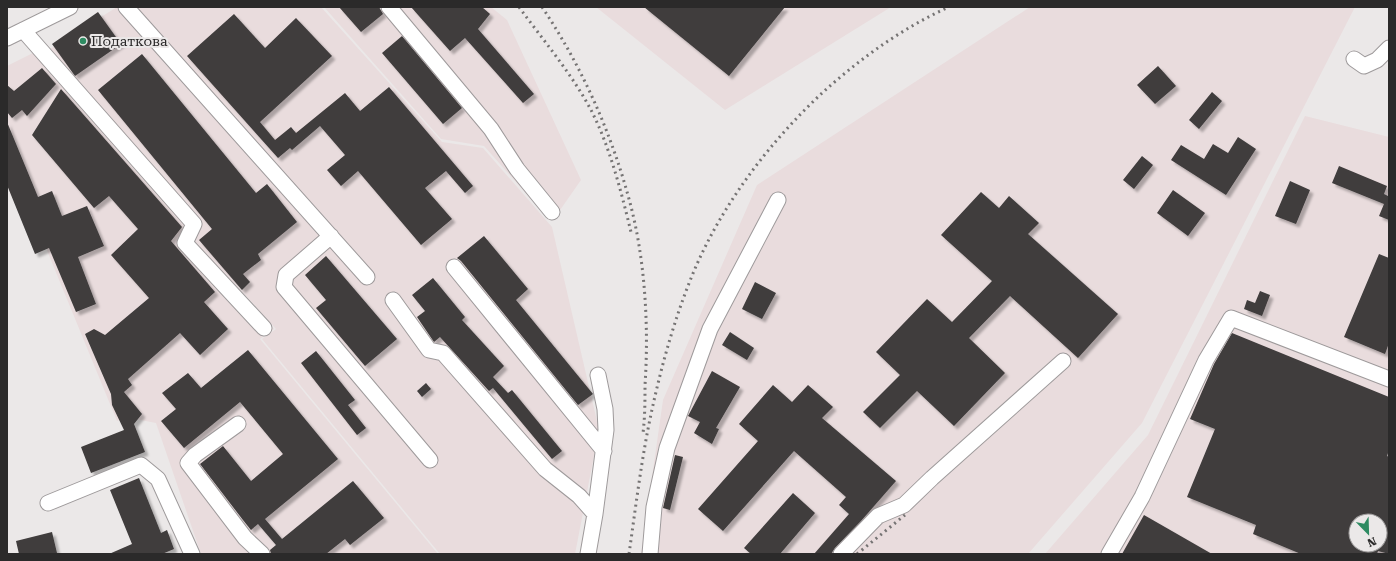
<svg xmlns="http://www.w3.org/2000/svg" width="1396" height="561" viewBox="0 0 1396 561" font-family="'Roboto Serif',serif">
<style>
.built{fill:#e9dcdd;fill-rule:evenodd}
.building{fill:#3f3c3c;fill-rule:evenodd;filter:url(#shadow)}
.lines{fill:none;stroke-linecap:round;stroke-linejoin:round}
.minor-casing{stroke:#9e9a9b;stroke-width:17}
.minor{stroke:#fff;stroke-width:15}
.rail{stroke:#757373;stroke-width:3;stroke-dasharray:2 4;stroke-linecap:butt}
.poi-dot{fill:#2e8b62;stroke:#ebe8e8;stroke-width:1.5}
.labels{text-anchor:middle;stroke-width:4;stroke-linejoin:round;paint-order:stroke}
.poi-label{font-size:14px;fill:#2b2a2a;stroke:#ebe8e8;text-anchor:start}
</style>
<defs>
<filter id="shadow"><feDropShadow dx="3.5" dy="3.5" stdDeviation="1" flood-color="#0004"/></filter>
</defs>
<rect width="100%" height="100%" fill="#ebe8e8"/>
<path class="built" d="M 117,7 L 321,7 L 442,142 L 483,148 L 552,227 L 599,430 L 575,554 L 440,554 L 262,339 L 276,329 L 225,272 L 274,329 L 260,339 L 438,554 L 201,554 L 156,423 L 125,417 L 117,421 L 7,153 L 7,66 L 33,53 L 168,207 L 39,56 Z
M 324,7 L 491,7 L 507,20 L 581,180 L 558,213 L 547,217 L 484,146 L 441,139 Z
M 596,7 L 891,7 L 725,110 Z
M 1030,7 L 1355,7 L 1142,423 L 1028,554 L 641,554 L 663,400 L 757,185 Z
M 1305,116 L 1389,137 L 1389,554 L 1045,554 L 1148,435 ZM 1356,521 L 1380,521 L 1380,545 L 1356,545 Z"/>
<path class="building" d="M 339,7 L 379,7 L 383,14 L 361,32 Z
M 411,7 L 482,7 L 490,14 L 478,29 L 534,94 L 523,103 L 465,38 L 450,51 Z
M 644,7 L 785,7 L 729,76 Z
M 98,12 L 121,44 L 75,76 L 52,44 Z
M 234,14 L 265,48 L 296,18 L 332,56 L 260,122 L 275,140 L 291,127 L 296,133 L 345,93 L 360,111 L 389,87 L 473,186 L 465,193 L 446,171 L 425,188 L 452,219 L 421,245 L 358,171 L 341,186 L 327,170 L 345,155 L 320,126 L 292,150 L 290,148 L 278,158 L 187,56 Z
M 402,36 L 462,108 L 443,124 L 382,53 Z
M 142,54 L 256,193 L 267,184 L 297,222 L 258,254 L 261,260 L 243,274 L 250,282 L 242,290 L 199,240 L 212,229 L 98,90 Z
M 1158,66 L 1176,86 L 1155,104 L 1137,85 Z
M 42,68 L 56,84 L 27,116 L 22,110 L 12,118 L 7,112 L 7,85 L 14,91 Z
M 61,89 L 182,227 L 171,241 L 215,292 L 204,302 L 228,329 L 200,355 L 180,333 L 128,379 L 132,385 L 124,392 L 142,414 L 134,424 L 145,452 L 91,473 L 81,447 L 124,430 L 112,405 L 111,394 L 85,334 L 94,329 L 105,335 L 149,298 L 111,255 L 138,229 L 109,196 L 94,208 L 32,135 Z
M 1212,92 L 1222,101 L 1199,129 L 1189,120 Z
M 7,122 L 38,197 L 52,191 L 62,216 L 87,206 L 104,246 L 78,257 L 96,304 L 76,312 L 49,248 L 35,254 L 7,185 Z
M 1238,137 L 1256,149 L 1226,195 L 1171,160 L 1181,145 L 1204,159 L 1213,144 L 1228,153 Z
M 1142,156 L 1153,165 L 1134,189 L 1123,180 Z
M 1339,166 L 1387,186 L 1384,194 L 1388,196 L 1389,193 L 1389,220 L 1379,216 L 1384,204 L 1332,183 Z
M 1290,181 L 1310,190 L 1296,224 L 1275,216 Z
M 1173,190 L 1205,213 L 1188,236 L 1157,213 Z
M 981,192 L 999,208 L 1009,196 L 1039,223 L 1028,234 L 1118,314 L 1078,358 L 1010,296 L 969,338 L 1005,373 L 954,426 L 917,391 L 880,428 L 863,412 L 900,375 L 876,352 L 927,299 L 952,322 L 992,281 L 941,235 Z
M 484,236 L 528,289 L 516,300 L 593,394 L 578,405 L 461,261 L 457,258 Z
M 1379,254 L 1389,258 L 1389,343 L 1385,354 L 1344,337 Z
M 326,256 L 397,339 L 365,366 L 316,308 L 326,300 L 305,275 Z
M 433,278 L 465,317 L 462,320 L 504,366 L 493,377 L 508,393 L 512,390 L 562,451 L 552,459 L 493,388 L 489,391 L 440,337 L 434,342 L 417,317 L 425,311 L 412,295 Z
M 755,282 L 776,293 L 762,319 L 742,309 Z
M 1260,291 L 1270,295 L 1262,316 L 1244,309 L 1247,300 L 1255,303 Z
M 730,332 L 754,348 L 747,360 L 722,345 Z
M 1232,333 L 1389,397 L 1389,450 L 1387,456 L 1389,457 L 1389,554 L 1378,551 L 1377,554 L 1301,554 L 1253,534 L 1256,525 L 1187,497 L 1215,429 L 1190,419 L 1214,364 ZM 1356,521 L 1380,521 L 1380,545 L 1356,545 Z
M 248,350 L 338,459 L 265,519 L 282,539 L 353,481 L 384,518 L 350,545 L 345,539 L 326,554 L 271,554 L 270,550 L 276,545 L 258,524 L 251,530 L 243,520 L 200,464 L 223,446 L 251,481 L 283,454 L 240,402 L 184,448 L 161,421 L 176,409 L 162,393 L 188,373 L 201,388 Z
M 316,351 L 355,400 L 348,405 L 366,428 L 357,435 L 301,363 Z
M 712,371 L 740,387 L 716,428 L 719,429 L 712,444 L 694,433 L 700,422 L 688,416 Z
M 426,383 L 431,389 L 422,397 L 417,391 Z
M 773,385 L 792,402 L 808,385 L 833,407 L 822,418 L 896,481 L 861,521 L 835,548 L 831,554 L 814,554 L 849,514 L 839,505 L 846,497 L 794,451 L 723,531 L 698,509 L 758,441 L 739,424 Z
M 675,455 L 683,457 L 670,510 L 663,508 Z
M 139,478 L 161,533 L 167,530 L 174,549 L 162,554 L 109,554 L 132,544 L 110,490 Z
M 793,493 L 815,513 L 780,554 L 751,554 L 744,548 Z
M 1144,515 L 1212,554 L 1122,554 Z
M 52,532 L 57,553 L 51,554 L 19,554 L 16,541 Z"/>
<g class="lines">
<defs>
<path id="minor" d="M 126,7 L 367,277
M 389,7 L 491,129 L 517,169 L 552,212
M 23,30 L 194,224 L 185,243 L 264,328
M 7,38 L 70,7
M 1354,59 L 1364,66 L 1377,60 L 1389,48
M 331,236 L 286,275 L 284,287 L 430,460
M 454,267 L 604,451
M 393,300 L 429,350 L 443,353 L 545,469 L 579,496 L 595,514
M 238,424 L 195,455 L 188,463 L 245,538 L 262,554
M 48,503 L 141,465 L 158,479 L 192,554
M 588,554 L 595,514 L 606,430 L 605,409 L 598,375
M 650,554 L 654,507 L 667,448 L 710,329 L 778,200
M 841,554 L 878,516 L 904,505 L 932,478 L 1063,361
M 1109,554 L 1142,497 L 1206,360 L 1231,318 L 1389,379"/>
</defs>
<use href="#minor" class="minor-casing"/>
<use href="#minor" class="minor"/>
<path class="rail" d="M 519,7 C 543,40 572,74 591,110 C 610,147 621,191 631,232
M 542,7 C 581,65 611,132 629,199 C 645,257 649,325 645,385 C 645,401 645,417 643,433
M 629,554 C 636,505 642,454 653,405 C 663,360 676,314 694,271 C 722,205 768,144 820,95 C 858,60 902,28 949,7
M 857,554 L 905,515"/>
</g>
<circle class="poi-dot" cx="83" cy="41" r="4"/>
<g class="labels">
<g class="poi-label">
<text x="91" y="46">Податкова</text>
</g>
</g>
<rect width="1396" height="561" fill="none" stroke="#2b2a2a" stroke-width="16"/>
<g transform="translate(1368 533) rotate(157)"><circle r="19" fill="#ebe8e8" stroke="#9e9c9c"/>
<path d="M0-3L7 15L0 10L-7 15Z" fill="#2e8b62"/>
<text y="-6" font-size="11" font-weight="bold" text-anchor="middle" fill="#2b2a2a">N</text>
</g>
</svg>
